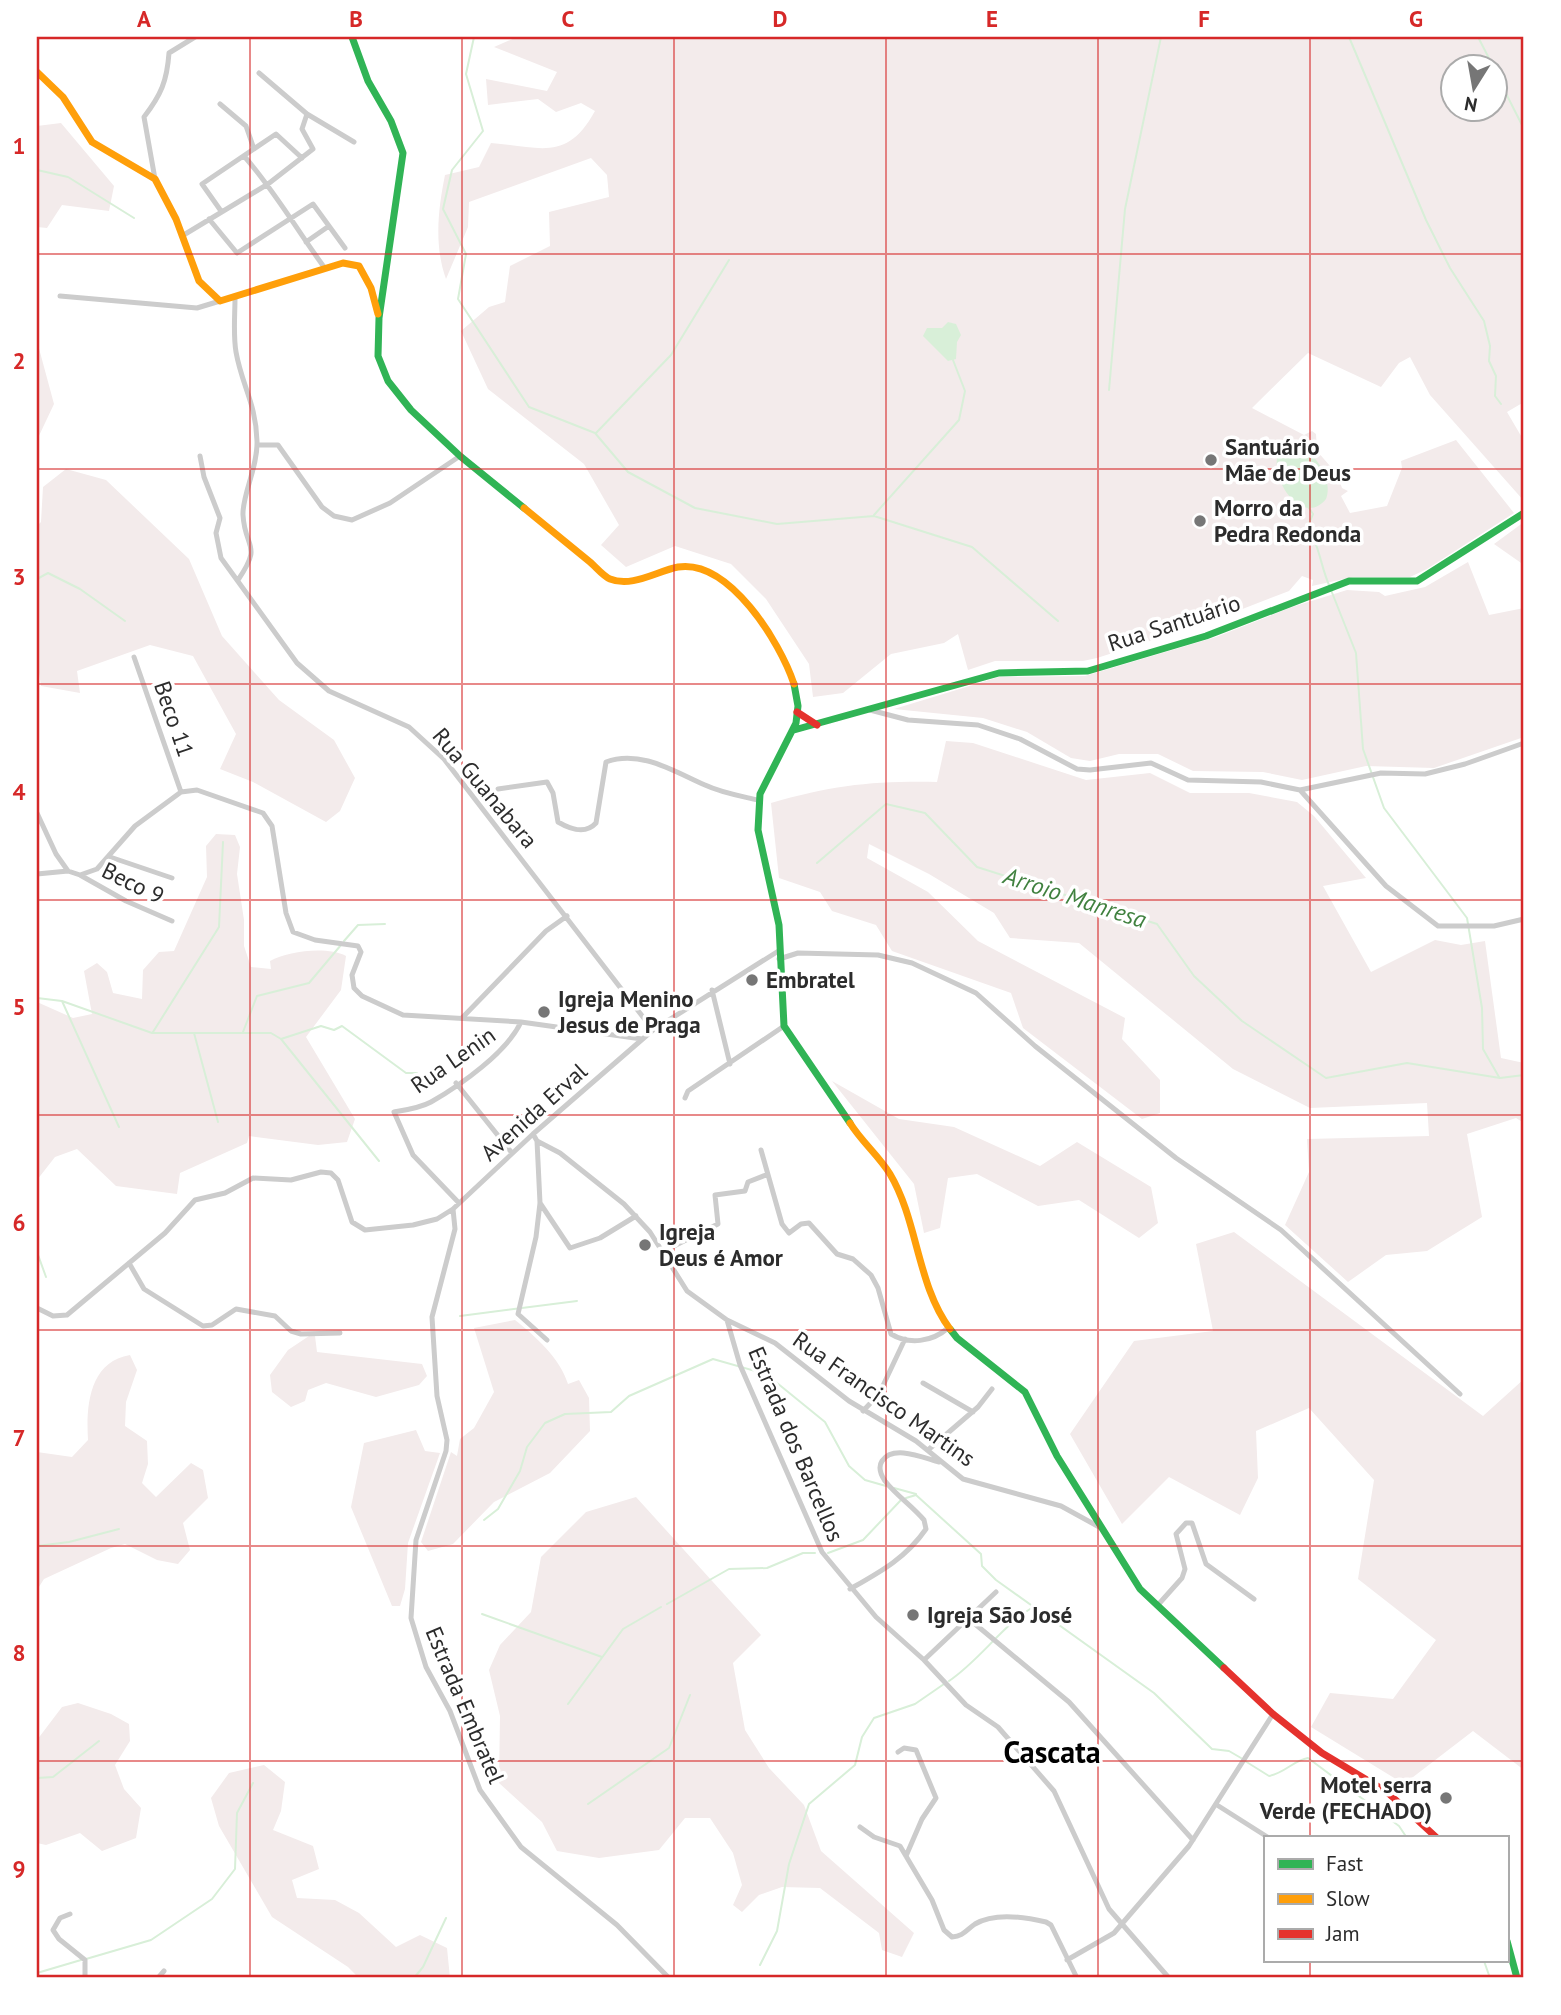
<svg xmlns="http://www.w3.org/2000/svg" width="1561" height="2015" viewBox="0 0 1561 2015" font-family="'PT Sans',sans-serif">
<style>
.green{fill:#f3ebeb;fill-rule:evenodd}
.water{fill:#d8efd8}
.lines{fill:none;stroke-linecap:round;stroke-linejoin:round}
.stream{stroke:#d8efd8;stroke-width:2}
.street{stroke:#ccc;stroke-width:5}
.fast{stroke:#30b455;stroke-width:7}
.slow{stroke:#ff9f0a;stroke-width:7}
.jam{stroke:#e5322d;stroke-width:7}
.grid{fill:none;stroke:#d62828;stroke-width:2;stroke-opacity:0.55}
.poi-dot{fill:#767676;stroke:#fff;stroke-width:2.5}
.labels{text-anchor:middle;stroke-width:7;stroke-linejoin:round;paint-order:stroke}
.poi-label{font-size:23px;font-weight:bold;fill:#2c2c2c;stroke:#fff;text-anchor:start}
.street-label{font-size:23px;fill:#2c2c2c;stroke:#fff}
.water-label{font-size:24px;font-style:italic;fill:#40813f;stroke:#fff}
.district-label{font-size:30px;font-weight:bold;fill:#000;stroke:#fff}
.neatline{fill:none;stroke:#d62828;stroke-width:2.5}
.grid-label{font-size:23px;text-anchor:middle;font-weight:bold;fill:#d62828}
</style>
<rect width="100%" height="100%" fill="#fff"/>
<path class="green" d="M 517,37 L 1524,37 L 1524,402 L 1507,412 L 1524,441 L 1524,501 L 1430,395 L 1410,357 L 1399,363 L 1381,387 L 1308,353 L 1252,408 L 1304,435 L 1312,431 L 1316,434 L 1317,451 L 1337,474 L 1342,488 L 1348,491 L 1341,496 L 1350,513 L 1387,506 L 1402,468 L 1401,461 L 1456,440 L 1514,513 L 1427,569 L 1410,577 L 1353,577 L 1312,586 L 1313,580 L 1302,576 L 1289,591 L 1209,622 L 1097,658 L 1083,661 L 995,661 L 968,670 L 958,634 L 944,643 L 891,654 L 843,693 L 813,697 L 809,664 L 766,599 L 731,564 L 675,546 L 626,567 L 601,545 L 619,525 L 584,464 L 488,389 L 461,331 L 489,307 L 505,302 L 510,266 L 550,246 L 549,212 L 609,197 L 607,175 L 591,158 L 469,202 L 468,227 L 446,279 C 434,246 438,209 445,175 L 479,167 L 491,143 C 541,147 567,162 595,111 L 581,103 L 556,112 L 538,99 L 488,105 L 486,79 L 547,91 L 557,72 L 494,47 ZM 1452,66 L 1494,66 L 1494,108 L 1452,108 Z
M 61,123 L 114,186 L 109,211 L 62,205 L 47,228 L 37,227 L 37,126 Z
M 37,341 L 54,404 L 37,440 Z
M 66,469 L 106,480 L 189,559 L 222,636 L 279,700 L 334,740 L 355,778 L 340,811 L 326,822 L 253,782 L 220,769 L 236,734 L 193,656 L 150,645 L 77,671 L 80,693 L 41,686 L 37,659 L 37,526 L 41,522 L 43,487 Z
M 1524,522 L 1524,565 L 1494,544 Z
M 1468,562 L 1489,615 L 1524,608 L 1524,737 L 1434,768 L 1366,766 L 1302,780 L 1263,772 L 1193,771 L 1158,754 L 1119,754 L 1090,761 L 1071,758 L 1027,732 L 983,718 L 894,709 L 999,677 L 1085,676 L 1216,637 L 1292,607 L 1347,590 L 1379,592 L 1385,596 L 1425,587 Z
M 946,741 L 973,743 L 1086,780 L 1150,773 L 1190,793 L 1249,793 L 1297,802 L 1314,816 L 1366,878 L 1323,886 L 1371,972 L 1435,940 L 1461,945 L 1485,941 L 1501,1058 L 1524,1063 L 1524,1123 L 1516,1118 L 1467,1134 L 1482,1217 L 1427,1251 L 1386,1255 L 1348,1282 L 1285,1225 L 1309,1172 L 1307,1139 L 1429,1136 L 1427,1103 L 1310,1108 L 1233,1069 L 1079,943 L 1010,938 L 994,913 L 929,874 L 869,844 L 867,858 L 928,892 L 978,941 L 1125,1018 L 1122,1039 L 1160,1080 L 1160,1113 L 1142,1119 L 1023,1028 L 1011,993 L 892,951 L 876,925 L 832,911 L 820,892 L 779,878 L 771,803 C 834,785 872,781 937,782 Z
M 216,834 L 235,835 L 240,847 L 237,874 L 244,920 L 244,946 L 251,967 L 271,969 L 270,961 C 288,951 327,946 346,956 L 341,990 L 306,1037 L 355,1119 L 347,1142 L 318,1145 L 249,1136 L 247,1143 L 180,1173 L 177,1194 L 116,1186 L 77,1149 L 55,1157 L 37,1180 L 37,1002 L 73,1018 L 92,1014 L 84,971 L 97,963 L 107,972 L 113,993 L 142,999 L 143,970 L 159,952 L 174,951 L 207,877 L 206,846 Z
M 832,1081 L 899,1119 L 954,1127 L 1040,1166 L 1077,1142 L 1151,1187 L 1158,1223 L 1139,1238 L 1079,1200 L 1038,1206 L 977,1174 L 948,1178 L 940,1228 L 924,1233 L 914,1184 Z
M 1234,1232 L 1483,1416 L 1524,1379 L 1524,1770 L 1473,1731 L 1404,1784 L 1311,1727 L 1330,1693 L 1393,1699 L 1436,1640 L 1358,1579 L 1374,1480 L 1309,1408 L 1256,1431 L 1258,1478 L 1240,1515 L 1169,1477 L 1122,1524 L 1070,1434 L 1134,1341 L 1213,1331 L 1196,1244 Z
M 515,1320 C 535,1336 560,1358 568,1384 L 579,1380 L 589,1398 L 590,1431 L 550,1473 L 494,1502 L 453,1544 L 428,1551 L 421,1542 L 451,1452 L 457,1456 L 460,1439 L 474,1428 L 494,1392 L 474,1328 Z
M 309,1336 L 315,1336 L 317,1352 L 422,1364 L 427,1376 L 419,1385 L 376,1397 L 326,1383 L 308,1390 L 305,1401 L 291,1407 L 272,1392 L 270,1375 L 288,1350 Z
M 130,1355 L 137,1370 L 126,1402 L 125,1426 L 147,1441 L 148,1464 L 142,1483 L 156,1497 L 191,1463 L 203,1470 L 208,1498 L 183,1523 L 190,1550 L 178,1564 L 157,1560 L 125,1544 L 111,1548 L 44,1579 L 37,1590 L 37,1452 L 72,1457 L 88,1440 C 86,1406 89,1362 130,1355 Z
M 416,1430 L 425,1451 L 440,1453 L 408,1543 L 405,1589 L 400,1606 L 392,1606 L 351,1507 L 364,1443 Z
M 636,1497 L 761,1635 L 733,1663 L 745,1730 L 769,1768 L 804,1805 L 821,1851 L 914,1933 L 902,1957 L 882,1950 L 879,1933 L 820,1888 L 782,1887 L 759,1895 L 742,1912 L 733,1905 L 742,1885 L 733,1853 L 710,1818 L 685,1818 L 659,1850 L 599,1858 L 557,1851 L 542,1822 L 499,1783 L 500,1716 L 489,1670 L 500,1645 L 531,1612 L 541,1557 L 586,1512 Z
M 78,1703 L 111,1714 L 129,1724 L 130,1741 L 115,1765 L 124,1789 L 141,1808 L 136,1838 L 102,1851 L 80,1833 L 46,1845 L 37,1843 L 37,1740 L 62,1707 Z
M 264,1765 L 285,1782 L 281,1811 L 273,1830 L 313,1846 L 319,1869 L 292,1880 L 297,1898 L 335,1900 L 359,1913 L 396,1947 L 420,1935 L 447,1948 L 450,1978 L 359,1978 L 348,1967 L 272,1917 L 219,1826 L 211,1798 L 229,1773 Z"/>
<path class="water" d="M 948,322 L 956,324 L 961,335 L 957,342 L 956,359 L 948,361 L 923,336 L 927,328 L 942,328 Z
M 1296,443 C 1313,451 1334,478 1326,499 C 1300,532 1259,465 1285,444 Z"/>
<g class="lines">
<path class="stream" d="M 474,37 L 466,74 L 483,131 L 452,170 L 443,209 L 466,254 L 458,299 L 529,407 L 595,433 L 628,472 L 695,508 L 777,524 L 874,516 L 972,547 L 1058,621
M 1349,37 L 1426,220 L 1450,268 L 1484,321 L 1490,346 L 1489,361 L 1496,376 L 1495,396 L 1501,404
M 1478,37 L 1493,66
M 1494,70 L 1522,125
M 37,170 L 68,177 L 134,218
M 1109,390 L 1125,209 L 1161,37
M 596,433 L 671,355 L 729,260
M 1309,508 L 1313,514 L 1307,528 C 1320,546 1320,564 1329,585
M 874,515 L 959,420 L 965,391 L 953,360
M 37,579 L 48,573 L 80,589 L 125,621
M 1331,590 L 1356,653 L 1363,749 L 1384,808 L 1467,918 L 1482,1008 L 1483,1049 L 1499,1077
M 817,863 L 886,804 L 925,813 L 977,867 L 1157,924 L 1194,976 L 1242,1021 L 1326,1078 L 1407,1063 L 1500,1078 L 1524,1075
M 344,941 L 358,925 L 385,924
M 37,998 L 62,1001 L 152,1033 L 271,1033 L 281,1039 L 321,1026 L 334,1030 L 342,1026 L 406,1073 L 417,1073
M 62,1001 L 119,1127
M 153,1032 L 219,927 L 223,842
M 243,1032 L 257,996 L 309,983 L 341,945
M 194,1033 L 218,1122
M 281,1039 L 379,1161
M 37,1252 L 46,1277
M 460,1316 L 577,1301
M 894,1488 L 916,1494
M 906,1498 L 916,1495 L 981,1554 L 982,1566 L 996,1580 L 1154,1693 L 1212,1749 L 1229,1751 L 1241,1758
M 484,1520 L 498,1509 L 520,1471 L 527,1447 L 545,1423 L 565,1414 L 611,1412 L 629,1396 L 713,1359 L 766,1374 L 825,1422 L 849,1466 L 865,1480 L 886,1486
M 37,1546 L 69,1542 L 119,1529
M 828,1553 L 863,1540 L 901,1500
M 667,1604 L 729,1569 L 767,1568 L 803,1553 L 815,1553
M 482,1614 L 602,1657
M 949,1681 C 980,1660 1001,1627 1033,1607
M 568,1704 L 623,1629 L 661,1607
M 1245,1761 L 1269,1776 C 1285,1773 1294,1760 1308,1758 L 1399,1826 L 1407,1838
M 37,1778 L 53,1777 L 99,1741
M 588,1804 L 669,1748 L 690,1695
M 86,1959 L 151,1940 L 212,1899 L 235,1869 L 237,1813 L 253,1783
M 1484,1961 L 1490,1978
M 760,1965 L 777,1931 L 789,1864 L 809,1804 L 855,1765 L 862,1737 L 874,1718 L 915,1704 L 944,1684
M 37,1973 L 81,1960
M 414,1978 L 423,1967 L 446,1918"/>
<path class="street" d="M 259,73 L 307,114 L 354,142
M 220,104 L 246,126 L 254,149
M 244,156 C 274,190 297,230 324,267
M 155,179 L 144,117 C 161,95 167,81 169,53 L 195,37
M 221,211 L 202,184 L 276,134 L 302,158
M 209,219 L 237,253 L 313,204 L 345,248
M 182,236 L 268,184 L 313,149 L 302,129 L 307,114
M 306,242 L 329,226
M 60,296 L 197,308 L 220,301
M 235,298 C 235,315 233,335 236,352 C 242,386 256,403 257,441 C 258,467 242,495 243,515 C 245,550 263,543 238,580
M 258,445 L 278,445 L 322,507 L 334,516 L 352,520 L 390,503 L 460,456
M 200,456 L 204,477 L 220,518 L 216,533 L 221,558 L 297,663 L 329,691 L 409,727 L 444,759 L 653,1030
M 134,657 L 181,792
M 870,710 L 908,720 L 978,725 L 1020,739 L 1077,769 L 1090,770 L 1151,763 L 1188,780 L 1261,782 L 1300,790 L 1386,886 L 1438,926 L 1494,926 L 1524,919
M 498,789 L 547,782 L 553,793 L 558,822 C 570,829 585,835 596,823 L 606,762 C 640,749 675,772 705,785 C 722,793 741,796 758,800
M 1300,790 L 1381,773 L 1425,774 L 1465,764 L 1524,743
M 37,813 L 56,854 L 68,871 L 80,875 L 97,869 L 135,826 L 181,792 L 197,790 L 263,813 L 272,826 L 286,913 L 293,932 L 315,940 L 358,946 L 361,952 L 352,975 L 354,988 L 362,996 L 403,1015 L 521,1022 L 642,1039
M 110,857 L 172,878
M 37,874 L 68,871
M 80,875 L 126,901 L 172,921
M 779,959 L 798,953 L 878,955 L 912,963 L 976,993 L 1035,1046 L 1176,1158 L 1281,1230 L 1460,1394
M 712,990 L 730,1064
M 462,1018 L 546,931 L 567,916
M 456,1083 L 512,1153
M 685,1098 L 688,1091 L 784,1026
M 533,1134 L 537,1141 L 560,1153 L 624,1204 L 650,1232 L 687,1291 L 727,1320 L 775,1343 L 849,1401 L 916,1441 L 963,1479 L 1061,1506 L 1101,1528
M 537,1141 L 540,1203 L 536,1237 L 518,1314 L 547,1340
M 761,1150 L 782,1224 L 789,1233 L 801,1224 L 809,1223 L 837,1254 L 853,1259 L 871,1275 L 878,1288 L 891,1334 C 909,1345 932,1342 948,1328
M 459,1203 L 413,1155 L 394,1112 C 406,1110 420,1108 431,1102 C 461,1085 507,1052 521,1022
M 540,1203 L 570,1248 L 600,1238 L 636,1216
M 453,1209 L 455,1229 L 432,1317 L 437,1396 L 447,1440 L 446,1451 L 416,1540 L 411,1618 L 426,1667 L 450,1711 L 480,1790 L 521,1847 L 617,1925 L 669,1978
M 662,1252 L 718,1224 L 715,1195 L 745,1191 L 748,1182 L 766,1175
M 129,1263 L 144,1289 L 203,1326 L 212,1325 L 236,1309 L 275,1316 L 291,1331 L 301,1334 L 340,1333
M 37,1308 L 53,1316 L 67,1315 L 165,1233 L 195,1200 L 225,1193 L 253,1178 L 291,1180 L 321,1172 L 331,1173 L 338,1180 L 352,1222 L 365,1230 L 413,1225 L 437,1219 L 453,1209 L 533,1134 L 653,1030 L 780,950
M 727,1320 L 740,1365 L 822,1552 L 876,1617 L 924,1660 L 966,1705 L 998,1727 L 1054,1791 L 1109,1909 L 1169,1978
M 923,1383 L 973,1412
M 863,1411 L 879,1394 L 905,1339
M 928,1450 L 978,1407 L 992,1389
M 850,1589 C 880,1572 906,1558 926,1529 L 924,1520 C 912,1506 896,1495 885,1481 C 881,1475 878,1467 882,1461 C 893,1444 924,1458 939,1462
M 1157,1606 L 1182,1578 L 1185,1569 L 1176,1534 L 1186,1523 L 1192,1523 L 1206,1564 L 1254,1599
M 969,1619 L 1069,1702 L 1193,1840
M 924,1660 L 996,1592
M 898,1752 L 904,1748 L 916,1750 L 936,1798 L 922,1819 L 906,1856
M 1217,1805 L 1269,1838
M 860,1827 L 874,1837 L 900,1846 L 932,1900 L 944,1930 L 952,1937 C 964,1936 966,1930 975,1924 C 995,1912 1025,1917 1046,1922 L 1051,1925 L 1077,1978
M 70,1914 L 60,1918 L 53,1930 L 59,1939 L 85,1960 L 85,1978
M 1067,1960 L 1114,1933 L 1189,1846 L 1273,1714
M 158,1978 L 164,1971"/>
<path class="fast" d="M 352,37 L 368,81 L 391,121 L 403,153 L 379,318 L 378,356 L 388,381 L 411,410 L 460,456 L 524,508
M 794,684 L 798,706 L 796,723 L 760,794 L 758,830 L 779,925 L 784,1026 L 850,1123
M 794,730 L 999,673 L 1088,671 L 1206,636 L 1349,581 L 1417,581 L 1524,513
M 950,1329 L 957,1338 L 1025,1392 L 1057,1456 L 1140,1589 L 1224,1668
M 1507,1941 L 1517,1978"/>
<path class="slow" d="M 37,72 L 63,97 L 92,142 L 155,179 L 176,219 L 199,281 L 220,301 L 343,263 L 359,266 L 371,288 L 378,314
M 524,508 C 546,526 568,544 590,562 C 596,567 603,576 610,579 C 632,588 657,571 678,567 C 729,559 780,642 794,684
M 850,1123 C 861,1141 879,1156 890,1174 C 918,1221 917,1285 950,1329"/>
<path class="jam" d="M 797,712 L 817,725
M 1224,1668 L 1273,1714 L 1322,1753 L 1387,1792 L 1437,1838"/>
</g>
<path class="grid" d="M 250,37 L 250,1978M 462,37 L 462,1978M 674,37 L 674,1978M 886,37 L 886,1978M 1098,37 L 1098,1978M 1310,37 L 1310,1838M 37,254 L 1524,254M 37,469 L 1524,469M 37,684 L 1524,684M 37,900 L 1524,900M 37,1115 L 1524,1115M 37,1330 L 1524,1330M 37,1546 L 1524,1546M 37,1761 L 1524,1761M 1310,1961 L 1310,1978"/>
<g class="poi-dot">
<circle cx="1211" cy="460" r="7"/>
<circle cx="1200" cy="521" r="7"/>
<circle cx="752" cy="980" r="7"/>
<circle cx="544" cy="1012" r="7"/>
<circle cx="645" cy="1245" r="7"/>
<circle cx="913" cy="1615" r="7"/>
<circle cx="1446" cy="1798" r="7"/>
</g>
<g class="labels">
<g class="poi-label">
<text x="1225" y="455">Santuário<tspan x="1225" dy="26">Mãe de Deus</tspan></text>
<text x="1214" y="516">Morro da<tspan x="1214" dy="26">Pedra Redonda</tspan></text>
<text x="766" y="988">Embratel</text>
<text x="558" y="1007">Igreja Menino<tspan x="558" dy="26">Jesus de Praga</tspan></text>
<text x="659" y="1240">Igreja<tspan x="659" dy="26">Deus é Amor</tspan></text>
<text x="927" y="1623">Igreja São José</text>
<text x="1432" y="1793" text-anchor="end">Motel serra<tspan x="1432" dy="26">Verde (FECHADO)</tspan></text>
</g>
<g class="street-label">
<text transform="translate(1174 623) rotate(-18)" y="8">Rua Santuário</text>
<text transform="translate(174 719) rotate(71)" y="8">Beco 11</text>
<text transform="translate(485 788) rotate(50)" y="8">Rua Guanabara</text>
<text transform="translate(133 883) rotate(26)" y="8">Beco 9</text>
<text transform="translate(453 1060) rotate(-35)" y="8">Rua Lenin</text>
<text transform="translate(534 1112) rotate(-42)" y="8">Avenida Erval</text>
<text transform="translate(884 1399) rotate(35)" y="8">Rua Francisco Martins</text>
<text transform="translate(796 1444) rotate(67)" y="8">Estrada dos Barcellos</text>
<text transform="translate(465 1705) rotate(67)" y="8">Estrada Embratel</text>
</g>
<g class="water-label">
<text transform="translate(1075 898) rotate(18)" y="8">Arroio Manresa</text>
</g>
<g class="district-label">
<text x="1052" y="1763">Cascata</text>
</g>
</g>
<rect width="1561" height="2015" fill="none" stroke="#ffffff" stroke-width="77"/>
<rect x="1264" y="1836" width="245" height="126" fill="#ffffff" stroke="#ababab" stroke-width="2"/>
<rect x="1278" y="1859" width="35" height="10" fill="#30b455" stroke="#ababab" stroke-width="2"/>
<text x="1326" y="1871" font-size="21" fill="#2c2c2c">Fast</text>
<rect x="1278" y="1894" width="35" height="10" fill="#ff9f0a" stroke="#ababab" stroke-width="2"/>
<text x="1326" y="1906" font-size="21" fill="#2c2c2c">Slow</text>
<rect x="1278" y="1929" width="35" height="10" fill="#e5322d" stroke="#ababab" stroke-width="2"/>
<text x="1326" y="1941" font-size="21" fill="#2c2c2c">Jam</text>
<g transform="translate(1474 88) rotate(191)"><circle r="33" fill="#ffffff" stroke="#ababab" stroke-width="2"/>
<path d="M0-5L12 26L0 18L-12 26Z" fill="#767676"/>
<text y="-10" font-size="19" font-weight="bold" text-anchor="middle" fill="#2c2c2c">N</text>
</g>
<rect x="38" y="38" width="1484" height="1938" class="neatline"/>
<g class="grid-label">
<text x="144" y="27">A</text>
<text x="356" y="27">B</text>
<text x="568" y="27">C</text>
<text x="780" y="27">D</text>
<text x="992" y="27">E</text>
<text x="1204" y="27">F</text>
<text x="1416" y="27">G</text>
<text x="19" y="154">1</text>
<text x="19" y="369">2</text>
<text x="19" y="585">3</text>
<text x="19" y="800">4</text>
<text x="19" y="1015">5</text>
<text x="19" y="1231">6</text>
<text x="19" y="1446">7</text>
<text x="19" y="1661">8</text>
<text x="19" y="1877">9</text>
</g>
</svg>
